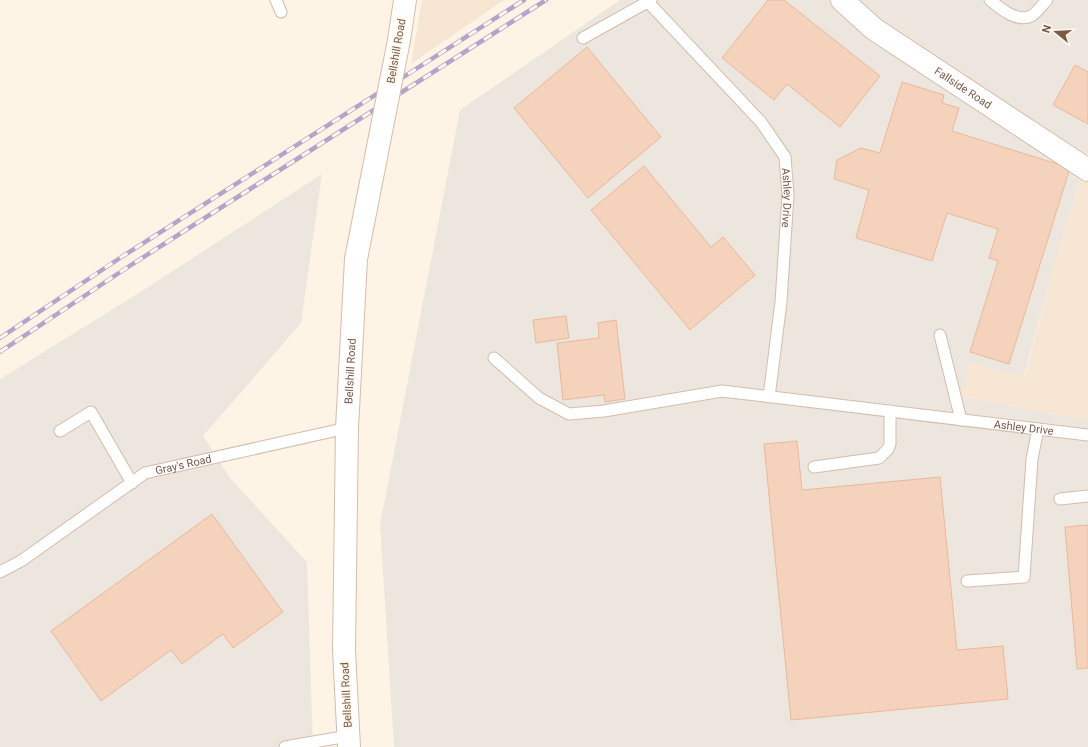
<svg xmlns="http://www.w3.org/2000/svg" width="1088" height="747" viewBox="0 0 1088 747" font-family="Roboto,sans-serif">
<style>
.residential{fill:#f6e6d3}
.industrial{fill:#ede6df}
.building{fill:#f5d2bb;stroke:#e9b89a}
.lines{fill:none;stroke-linecap:round;stroke-linejoin:round}
.lane-casing{stroke:#d3bdac;stroke-width:13}
.secondary-casing{stroke:#d6bdaa;stroke-width:24}
.lane{stroke:#fff;stroke-width:11}
.secondary{stroke:#fff;stroke-width:22}
.rail-casing{stroke:#b7a2c9;stroke-width:4.5}
.rail{stroke:#fff8ed;stroke-width:3;stroke-dasharray:9;stroke-linecap:butt}
.secondary-bridge-casing{stroke:#d6bdaa;stroke-width:24;stroke-linecap:butt}
.secondary-bridge{stroke:#fff;stroke-width:22}
.labels{text-anchor:middle;stroke-width:4;stroke-linejoin:round;paint-order:stroke}
.street-label{font-size:11px;fill:#795948;stroke:#fff8ed}
</style>
<rect width="100%" height="100%" fill="#fef4e5"/>
<path class="residential" d="M 422,0 L 504,0 L 411,64 Z
M 1081,176 L 1088,178 L 1088,421 L 960,396 L 970,363 L 1025,376 L 1053,269 Z"/>
<path class="industrial" d="M 620,0 L 1088,0 L 1088,152 L 1053,269 L 1024,376 L 970,363 L 960,396 L 1088,421 L 1088,747 L 394,747 L 380,525 L 460,110 Z
M 322,174 L 301,323 L 203,436 L 230,478 L 307,562 L 313,747 L 0,747 L 0,379 L 142,291 Z"/>
<path class="building" d="M 768,0 L 784,0 L 880,76 L 840,127 L 787,84 L 774,100 L 722,58 Z
M 587,47 L 661,137 L 588,198 L 514,108 Z
M 1075,65 L 1088,72 L 1088,124 L 1053,105 Z
M 902,82 L 944,95 L 942,103 L 959,108 L 952,131 L 1070,168 L 1009,364 L 970,352 L 998,261 L 989,258 L 998,229 L 947,213 L 932,261 L 856,238 L 869,190 L 834,179 L 837,160 L 861,148 L 880,153 Z
M 644,166 L 711,247 L 723,237 L 755,275 L 690,330 L 591,210 Z
M 566,316 L 569,338 L 536,343 L 533,320 Z
M 616,320 L 625,399 L 605,402 L 604,395 L 563,400 L 557,343 L 599,338 L 598,323 Z
M 797,441 L 802,490 L 940,477 L 957,650 L 1003,646 L 1008,699 L 791,720 L 764,444 Z
M 212,514 L 283,612 L 233,648 L 223,634 L 182,664 L 171,650 L 101,701 L 51,631 Z
M 1088,525 L 1088,668 L 1077,669 L 1065,527 Z"/>
<g class="lines">
<defs>
<g id="lane">
<path d="M 276,0 L 281,12"/>
<path d="M 990,0 C 1000,8 1017,23 1031,16 C 1037,13 1042,5 1047,0"/>
<path id="s1" d="M 648,2 L 761,122 L 785,157 L 788,195 L 781,302 L 769,397"/>
<path d="M 583,38 L 651,0"/>
<path d="M 940,335 L 961,420"/>
<path id="s2" d="M 494,358 L 539,398 L 569,414 L 604,411 L 722,391 L 1088,435"/>
<path d="M 60,431 L 91,412 L 132,483"/>
<path d="M 814,467 L 879,458 L 888,449 L 890,444 L 890,411"/>
<path d="M 1060,499 L 1088,496"/>
<path id="s3" d="M 0,572 L 21,561 L 145,473 L 347,428"/>
<path d="M 967,581 L 1024,577 L 1032,459 L 1038,429"/>
<path d="M 285,747 L 348,736"/>
</g>
<g id="secondary">
<path id="s4" d="M 842,0 L 874,29 L 1088,170"/>
<path d="M 399,40 L 405,0"/>
<path id="s5" d="M 349,747 L 344,650 L 347,428 L 356,259"/>
</g>
</defs>
<use href="#lane" class="lane-casing"/>
<use href="#secondary" class="secondary-casing"/>
<use href="#lane" class="lane"/>
<use href="#secondary" class="secondary"/>
<defs>
<path id="rail" d="M 0,338 L 120,258 L 524,0
M 0,352 L 128,267 L 546,0"/>
</defs>
<use href="#rail" class="rail-casing"/>
<use href="#rail" class="rail"/>
<defs>
<path id="secondary-bridge" d="M 356,259 L 399,40"/>
</defs>
<use href="#secondary-bridge" class="secondary-bridge-casing"/>
<use href="#secondary-bridge" class="secondary-bridge"/>
</g>
<g class="labels">
<g class="street-label">
<text transform="translate(396 51) rotate(-80)" y="4">Bellshill Road</text>
<text dy="4" stroke="none"><textPath href="#s4" startOffset="150">Fallside Road</textPath></text>
<text dy="4" stroke="none"><textPath href="#s1" startOffset="248">Ashley Drive</textPath></text>
<text dy="4" stroke="none"><textPath href="#s5" startOffset="376">Bellshill Road</textPath></text>
<text dy="4" stroke="none"><textPath href="#s2" startOffset="553">Ashley Drive</textPath></text>
<text dy="4" stroke="none"><textPath href="#s3" startOffset="215">Gray's Road</textPath></text>
<text transform="translate(346 695) rotate(-93)" y="4">Bellshill Road</text>
</g>
</g>
<g transform="translate(1056 32) rotate(288)" stroke="#fff8ed" stroke-width="3" paint-order="stroke">
<path d="M0-3L7 15L0 10L-7 15Z" fill="#795948"/>
<text y="-6" font-size="11" font-weight="bold" text-anchor="middle" fill="#795948">N</text>
</g>
</svg>
